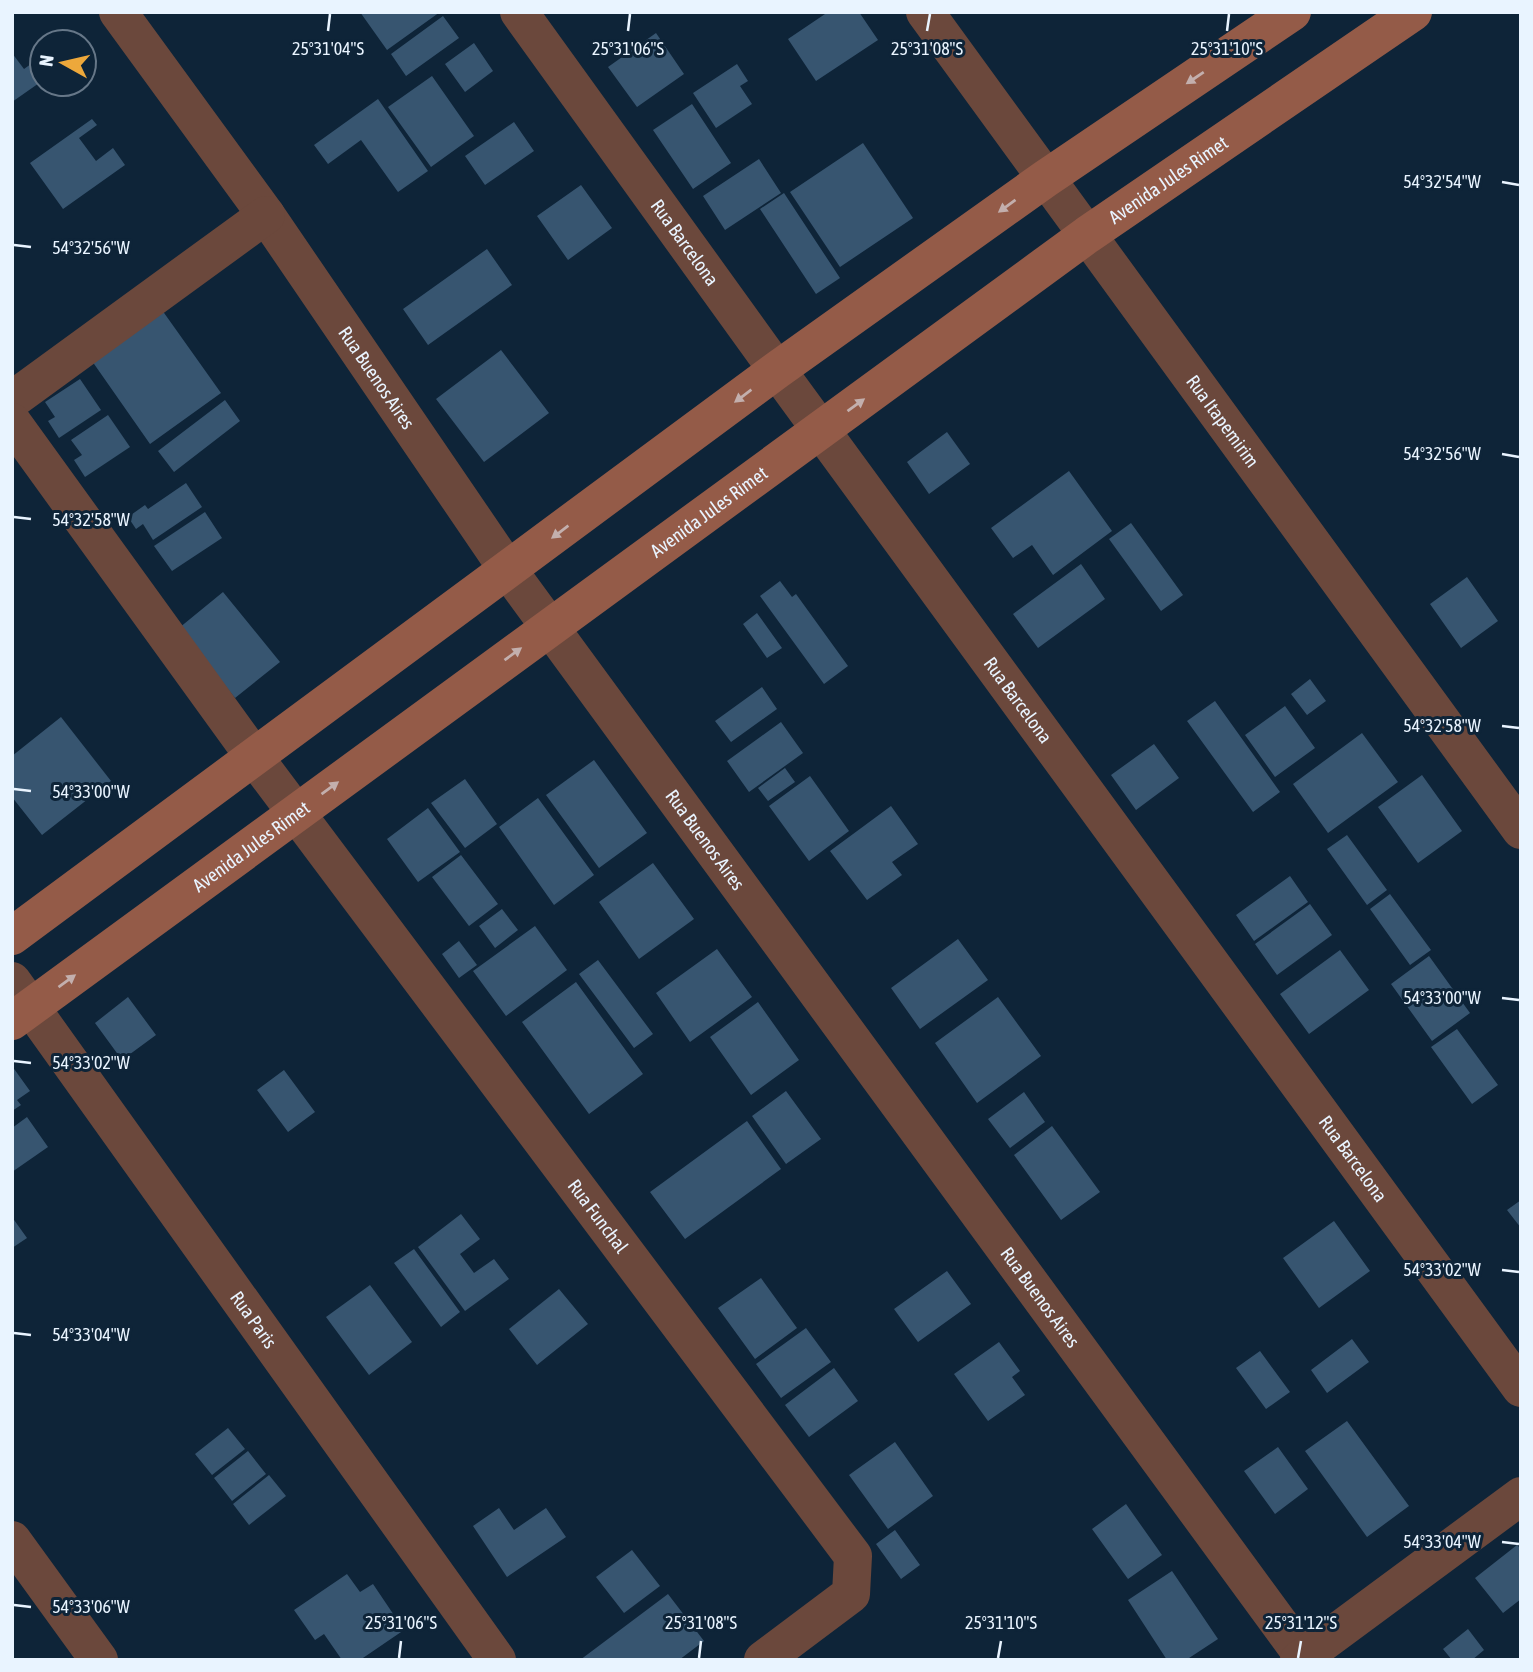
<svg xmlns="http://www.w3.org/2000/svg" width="1533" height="1672" viewBox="0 0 1533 1672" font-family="'Asap Condensed',sans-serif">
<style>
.building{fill:#375570}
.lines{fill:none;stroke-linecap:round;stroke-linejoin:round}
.minor{stroke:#6b483c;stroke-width:38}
.secondary{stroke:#945b48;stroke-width:38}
.oneway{fill:#c3afad}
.ticks{fill:none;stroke:#e9f4ff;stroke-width:2.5}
.labels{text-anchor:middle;stroke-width:6;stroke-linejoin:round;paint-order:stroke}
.street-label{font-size:19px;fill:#e9f4ff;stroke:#0e2438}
.ticks-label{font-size:18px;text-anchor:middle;fill:#e9f4ff;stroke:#0e2438;stroke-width:6;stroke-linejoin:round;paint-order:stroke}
</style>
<rect width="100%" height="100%" fill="#0e2438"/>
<path class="building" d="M 360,12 L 440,12 L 387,50 Z
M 828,12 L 859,12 L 878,40 L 816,81 L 788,39 Z
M 443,16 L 459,38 L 406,76 L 391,54 Z
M 656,33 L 684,74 L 637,107 L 608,67 Z
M 474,43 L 493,71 L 465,92 L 445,64 Z
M 12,53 L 24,69 L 42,56 L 42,81 L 12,102 Z
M 737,64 L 748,81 L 740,86 L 752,104 L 716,128 L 693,93 Z
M 432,76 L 474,136 L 431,167 L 388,107 Z
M 378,99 L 428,171 L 398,192 L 361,140 L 328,164 L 314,145 Z
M 692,104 L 731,163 L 693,189 L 653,130 Z
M 92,119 L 97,125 L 79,138 L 96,161 L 113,148 L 125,165 L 63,209 L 30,163 Z
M 514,122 L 534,151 L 485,185 L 465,156 Z
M 863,143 L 913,218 L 840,267 L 790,192 Z
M 759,159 L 781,193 L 725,230 L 703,196 Z
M 581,185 L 612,228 L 568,260 L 537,216 Z
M 784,193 L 840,278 L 816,294 L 760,209 Z
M 487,249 L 512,285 L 428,345 L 403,309 Z
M 162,310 L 221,393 L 150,444 L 92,361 Z
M 501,350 L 549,413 L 484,462 L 436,399 Z
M 80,379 L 101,410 L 59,438 L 48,421 L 55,417 L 45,402 Z
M 225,400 L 240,421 L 174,472 L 158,451 Z
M 108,415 L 130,447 L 85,477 L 74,460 L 82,455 L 71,440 Z
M 947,432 L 970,464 L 929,494 L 907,462 Z
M 1069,471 L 1112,531 L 1053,575 L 1032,545 L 1013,558 L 991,528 Z
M 186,483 L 202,507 L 153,540 L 143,524 L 136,529 L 128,517 L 145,505 L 148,509 Z
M 205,512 L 222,538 L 172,571 L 154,546 Z
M 1131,523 L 1183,595 L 1161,611 L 1109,539 Z
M 1081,564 L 1105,599 L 1038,648 L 1013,614 Z
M 1467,577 L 1498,621 L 1461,648 L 1430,604 Z
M 780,581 L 792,597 L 796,594 L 848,666 L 824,684 L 760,596 Z
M 223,592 L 280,662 L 235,698 L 179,628 Z
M 757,613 L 782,648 L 767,658 L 743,624 Z
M 1310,679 L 1326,701 L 1307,715 L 1291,694 Z
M 762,687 L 777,709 L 731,742 L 715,721 Z
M 1215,701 L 1280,792 L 1253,812 L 1187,721 Z
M 1285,706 L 1315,748 L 1275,777 L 1245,735 Z
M 61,717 L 111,781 L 42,835 L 12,797 L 12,756 Z
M 781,722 L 803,753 L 749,792 L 727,761 Z
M 1362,733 L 1398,782 L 1328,833 L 1293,784 Z
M 1154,744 L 1179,778 L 1136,810 L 1111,775 Z
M 594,760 L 647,833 L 599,868 L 546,795 Z
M 785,768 L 795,782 L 768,801 L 758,788 Z
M 1422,775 L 1462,831 L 1418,863 L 1378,807 Z
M 810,776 L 849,831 L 809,861 L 769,806 Z
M 465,779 L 497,824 L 465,848 L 431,803 Z
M 538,798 L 594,875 L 554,905 L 499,827 Z
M 891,806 L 918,844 L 892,862 L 902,875 L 867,900 L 830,851 Z
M 428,808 L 460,852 L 418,882 L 387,839 Z
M 1347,835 L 1387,890 L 1367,905 L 1327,849 Z
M 461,855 L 498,904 L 469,926 L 432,877 Z
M 653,863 L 694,919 L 639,959 L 599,902 Z
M 1290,876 L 1308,902 L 1254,941 L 1236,915 Z
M 1390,894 L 1431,950 L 1410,965 L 1370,909 Z
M 1310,904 L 1332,935 L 1277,975 L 1255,944 Z
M 502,909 L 518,930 L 495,948 L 479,926 Z
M 535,926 L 567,970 L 506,1016 L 473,971 Z
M 958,939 L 988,980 L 920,1029 L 891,988 Z
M 459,941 L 477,965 L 459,978 L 442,954 Z
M 717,949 L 752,997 L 690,1042 L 656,993 Z
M 1340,950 L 1369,990 L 1309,1034 L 1280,994 Z
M 1429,956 L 1470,1013 L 1432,1041 L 1391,984 Z
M 598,960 L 653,1034 L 634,1048 L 579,974 Z
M 576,982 L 643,1074 L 589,1114 L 522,1022 Z
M 128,997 L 156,1035 L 122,1060 L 95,1023 Z
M 998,997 L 1041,1056 L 977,1103 L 935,1043 Z
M 758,1002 L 799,1060 L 751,1095 L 710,1037 Z
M 1457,1029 L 1498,1085 L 1472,1104 L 1431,1047 Z
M 12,1066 L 30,1091 L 17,1100 L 21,1105 L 12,1111 Z
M 284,1070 L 315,1112 L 288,1132 L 257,1090 Z
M 786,1091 L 821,1139 L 786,1164 L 752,1116 Z
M 1024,1092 L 1045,1122 L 1010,1148 L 988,1119 Z
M 27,1117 L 48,1147 L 12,1172 L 12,1128 Z
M 747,1121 L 781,1169 L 685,1239 L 650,1192 Z
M 1052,1126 L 1100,1192 L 1061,1220 L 1014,1155 Z
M 1521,1200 L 1521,1228 L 1507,1210 Z
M 461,1214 L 480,1239 L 460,1254 L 474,1273 L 494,1259 L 509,1279 L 465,1311 L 418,1247 Z
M 12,1217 L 27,1238 L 12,1248 Z
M 1334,1221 L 1370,1271 L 1319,1308 L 1283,1258 Z
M 414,1249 L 460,1312 L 441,1327 L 394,1263 Z
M 947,1271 L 971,1304 L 918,1342 L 894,1309 Z
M 761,1278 L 797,1328 L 755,1359 L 718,1308 Z
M 370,1285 L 412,1342 L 369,1375 L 326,1317 Z
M 559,1289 L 588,1324 L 537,1365 L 509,1329 Z
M 806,1328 L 831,1362 L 781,1398 L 756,1364 Z
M 1352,1339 L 1369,1362 L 1327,1393 L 1311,1370 Z
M 999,1342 L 1020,1371 L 1012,1377 L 1025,1395 L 988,1421 L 954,1374 Z
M 1260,1351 L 1290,1392 L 1266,1409 L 1236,1368 Z
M 834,1368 L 858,1401 L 809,1437 L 785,1405 Z
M 1347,1421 L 1409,1506 L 1367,1537 L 1305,1451 Z
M 228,1428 L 245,1449 L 212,1475 L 195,1454 Z
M 895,1442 L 933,1496 L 888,1529 L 849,1475 Z
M 1278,1447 L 1308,1489 L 1275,1514 L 1244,1471 Z
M 248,1451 L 266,1474 L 232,1501 L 214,1478 Z
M 269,1475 L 286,1496 L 249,1525 L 233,1504 Z
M 1126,1504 L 1162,1555 L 1128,1579 L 1092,1529 Z
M 499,1508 L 514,1530 L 546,1508 L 566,1537 L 507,1577 L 473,1526 Z
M 895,1530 L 920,1565 L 901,1579 L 876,1544 Z
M 1517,1545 L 1521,1549 L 1521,1599 L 1503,1613 L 1475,1578 Z
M 632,1550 L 660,1586 L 624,1613 L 596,1577 Z
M 1172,1571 L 1218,1639 L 1186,1660 L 1167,1660 L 1128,1600 Z
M 347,1574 L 360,1592 L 373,1584 L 404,1630 L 360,1660 L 342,1660 L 324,1634 L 315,1640 L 294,1610 Z
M 668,1594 L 704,1641 L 679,1660 L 580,1660 Z
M 1468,1629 L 1484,1650 L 1472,1660 L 1452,1660 L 1443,1649 Z"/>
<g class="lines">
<g class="minor">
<path id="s1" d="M 118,12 L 266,215 L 508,570 L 1306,1660"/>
<path id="s2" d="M 519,12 L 777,370 L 1521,1388"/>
<path id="s3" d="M 925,12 L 1521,830"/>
<path d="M 12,400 L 266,215"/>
<path id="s4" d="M 12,422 L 255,758 L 853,1556 L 851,1594 L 763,1660"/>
<path id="s5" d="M 12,981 L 497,1660"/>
<path d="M 12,1540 L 99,1660"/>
<path d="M 1299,1660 L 1521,1496"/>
</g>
<g class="secondary">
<path d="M 12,936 L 777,370 L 1045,179 L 1292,12"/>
<path id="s6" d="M 12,1021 L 1087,235 L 1413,12"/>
</g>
</g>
<defs><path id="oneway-solid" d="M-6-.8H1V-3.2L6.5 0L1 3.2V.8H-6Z" transform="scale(1.75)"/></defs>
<g class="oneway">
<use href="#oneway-solid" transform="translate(1195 78) rotate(146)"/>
<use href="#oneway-solid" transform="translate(1007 206) rotate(144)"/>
<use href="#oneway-solid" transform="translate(743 396) rotate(143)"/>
<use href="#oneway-solid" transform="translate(856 405) rotate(-36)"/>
<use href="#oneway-solid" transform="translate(560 532) rotate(143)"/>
<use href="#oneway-solid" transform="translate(513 654) rotate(-36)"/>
<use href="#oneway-solid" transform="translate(330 788) rotate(-36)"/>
<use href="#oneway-solid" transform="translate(67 981) rotate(-36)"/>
</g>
<path class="ticks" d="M 328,31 L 330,14M 628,31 L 630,14M 927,31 L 930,14M 1227,31 L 1229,14M 1502,182 L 1519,185M 14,245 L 31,247M 1502,454 L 1519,457M 14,517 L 31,519M 1502,726 L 1519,728M 14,789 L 31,791M 1502,998 L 1519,1000M 14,1061 L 31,1063M 1502,1270 L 1519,1272M 14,1333 L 31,1335M 1502,1542 L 1519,1544M 14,1605 L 31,1607M 399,1658 L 401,1641M 699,1658 L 701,1641M 998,1658 L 1001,1641M 1298,1658 L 1301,1641"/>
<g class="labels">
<g class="street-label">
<text dy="7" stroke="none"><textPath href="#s6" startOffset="1430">Avenida Jules Rimet</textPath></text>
<text dy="7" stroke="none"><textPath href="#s2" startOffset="284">Rua Barcelona</textPath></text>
<text dy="7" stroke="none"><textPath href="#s1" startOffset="448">Rua Buenos Aires</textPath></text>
<text dy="7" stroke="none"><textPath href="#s3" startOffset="506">Rua Itapemirim</textPath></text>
<text dy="7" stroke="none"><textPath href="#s6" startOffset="863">Avenida Jules Rimet</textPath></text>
<text dy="7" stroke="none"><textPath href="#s2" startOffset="850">Rua Barcelona</textPath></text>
<text dy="7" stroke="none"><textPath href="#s1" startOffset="1015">Rua Buenos Aires</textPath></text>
<text dy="7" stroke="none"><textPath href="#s6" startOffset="296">Avenida Jules Rimet</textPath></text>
<text dy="7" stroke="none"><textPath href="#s2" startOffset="1418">Rua Barcelona</textPath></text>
<text dy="7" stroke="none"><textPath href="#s4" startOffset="987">Rua Funchal</textPath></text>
<text dy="7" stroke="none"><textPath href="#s1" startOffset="1582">Rua Buenos Aires</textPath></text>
<text dy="7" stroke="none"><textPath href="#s5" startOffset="416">Rua Paris</textPath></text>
</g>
</g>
<g class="ticks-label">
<text x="328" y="55">25°31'04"S</text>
<text x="628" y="55">25°31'06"S</text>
<text x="927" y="55">25°31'08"S</text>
<text x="1227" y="55">25°31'10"S</text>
<text x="1442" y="188">54°32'54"W</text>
<text x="91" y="254">54°32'56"W</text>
<text x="1442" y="460">54°32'56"W</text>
<text x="91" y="526">54°32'58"W</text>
<text x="1442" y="732">54°32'58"W</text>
<text x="91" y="798">54°33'00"W</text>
<text x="1442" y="1004">54°33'00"W</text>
<text x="91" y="1069">54°33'02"W</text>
<text x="1442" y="1276">54°33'02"W</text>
<text x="91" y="1341">54°33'04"W</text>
<text x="1442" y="1548">54°33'04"W</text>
<text x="91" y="1613">54°33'06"W</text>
<text x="401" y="1629">25°31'06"S</text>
<text x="701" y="1629">25°31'08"S</text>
<text x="1001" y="1629">25°31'10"S</text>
<text x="1301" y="1629">25°31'12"S</text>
</g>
<rect width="1533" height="1672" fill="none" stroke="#e9f4ff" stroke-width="28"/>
<g transform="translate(63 63) rotate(278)"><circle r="33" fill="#0e2438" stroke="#667788" stroke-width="2"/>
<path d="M0-5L12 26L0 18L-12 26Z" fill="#eda83b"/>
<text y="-10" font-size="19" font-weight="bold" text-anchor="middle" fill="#e9f4ff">N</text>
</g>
</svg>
